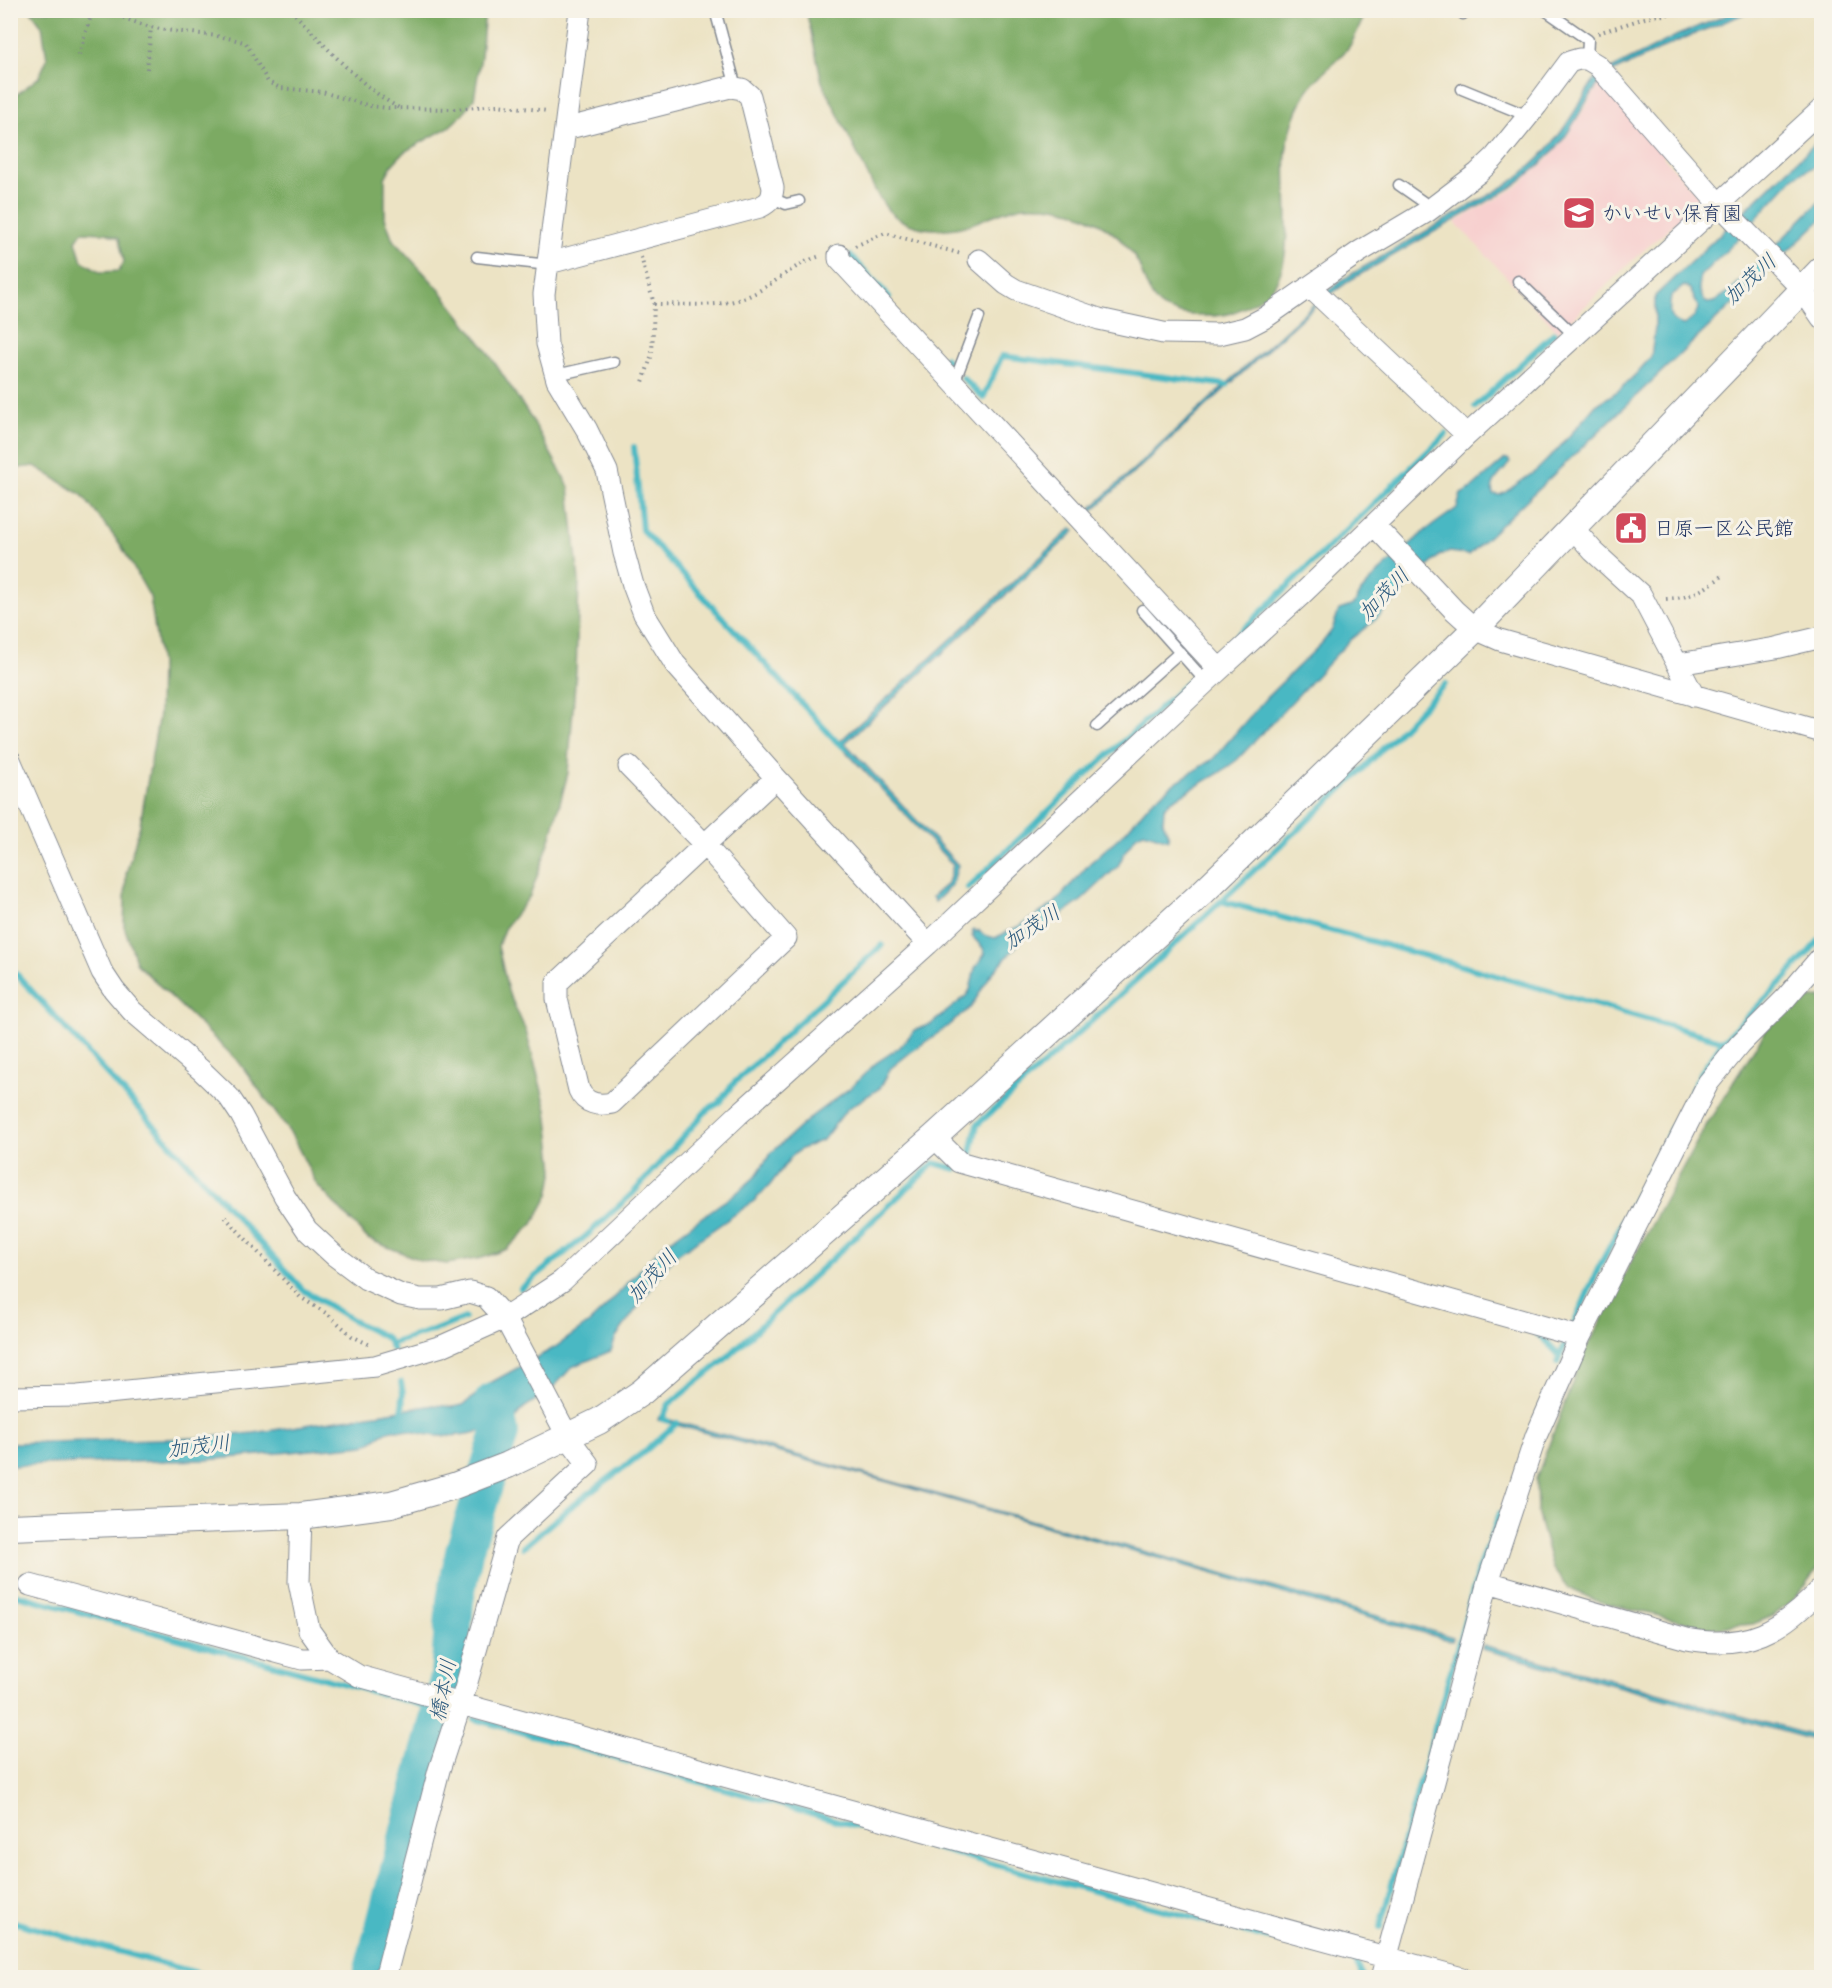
<svg xmlns="http://www.w3.org/2000/svg" width="1832" height="1988" viewBox="0 0 1832 1988" font-family="'Gochi Hand','Klee One',sans-serif">
<style>
.built{fill:#f7d0cf}
.forest{fill:#7caa63;stroke:#4c6c60;stroke-width:1.5;fill-rule:evenodd}
.water{fill:#4ab8c3;stroke:#327490;stroke-width:1.5;fill-rule:evenodd}
.lines{fill:none;stroke-linecap:round;stroke-linejoin:round}
.stream{stroke:#4ab8c3;stroke-width:6}
.river{stroke:#4ab8c3;stroke-width:38}
.service-casing{stroke:#848991;stroke-width:13}
.minor-casing{stroke:#848991;stroke-width:23}
.tertiary-casing{stroke:#848991;stroke-width:28}
.path{stroke:#848991;stroke-width:4;stroke-dasharray:1.5 4.5;stroke-linecap:butt}
.service{stroke:#fff;stroke-width:10}
.minor{stroke:#fff;stroke-width:21}
.tertiary{stroke:#fff;stroke-width:26}
.labels{text-anchor:middle;stroke-width:6;stroke-linejoin:round;paint-order:stroke}
.poi-label{font-size:20px;fill:#1b2f5e;stroke:#f7f3e8;text-anchor:start}
.water-label{font-size:21px;font-style:italic;fill:#29587c;stroke:#f7f3e8}
</style>
<rect width="100%" height="100%" fill="#f7f3e8"/>
<filter id="ink" filterUnits="userSpaceOnUse"><feTurbulence type="fractalNoise" baseFrequency=".0167" numOctaves="2"/><feDisplacementMap in="SourceGraphic" scale="12" xChannelSelector="R" yChannelSelector="G"/><feConvolveMatrix kernelMatrix="1 2 1 2 8 2 1 2 1" color-interpolation-filters="sRGB"/></filter>
<filter id="wash" filterUnits="userSpaceOnUse"><feTurbulence type="fractalNoise" baseFrequency=".008" numOctaves="4" result="noise"/><feDisplacementMap in="SourceGraphic" scale="24" xChannelSelector="R" yChannelSelector="G"/><feGaussianBlur stdDeviation="1.35" result="paint"/><feColorMatrix in="noise" values="0 0 0 0 0 0 0 0 0 0 0 0 0 0 0 0 0 1.4 0 .05"/><feComposite in="paint" operator="in"/></filter>
<g filter="url(#wash)">
<rect width="100%" height="100%" fill="#ece3c4"/>
<path class="built" d="M 1604,81 L 1667,152 L 1663,157 L 1698,195 L 1698,203 L 1636,257 L 1558,332 L 1455,222 L 1515,188 L 1549,158 L 1566,138 L 1599,85 Z"/>
<path class="forest" d="M 806,10 L 1367,10 L 1367,11 C 1361,22 1356,36 1349,47 C 1337,61 1323,72 1311,86 C 1299,100 1288,135 1286,153 C 1282,192 1300,270 1264,296 C 1253,304 1241,310 1228,314 C 1212,318 1170,316 1158,304 C 1147,293 1144,276 1138,263 C 1120,230 1083,209 1046,206 C 1037,206 1027,205 1019,207 C 1002,211 987,218 972,224 C 944,233 908,232 887,209 C 884,204 880,199 877,194 L 822,82 Z
M 31,11 L 485,11 L 481,57 L 474,99 L 462,115 L 449,127 L 404,152 L 392,165 L 385,178 L 385,218 L 393,240 L 439,289 L 485,348 L 533,421 L 569,487 L 579,581 L 576,671 L 568,773 L 550,840 L 530,896 L 504,929 L 498,946 L 508,991 L 526,1031 L 547,1110 L 554,1170 L 549,1195 L 533,1224 L 507,1249 L 482,1258 L 447,1264 L 420,1260 L 368,1239 L 317,1185 L 291,1134 L 239,1062 L 137,964 L 124,926 L 126,874 L 140,825 L 159,714 L 160,663 L 150,597 L 120,544 L 82,495 L 35,466 L 11,469 L 11,99 L 39,77 L 47,59 L 42,26 ZM 82,232 L 106,233 L 119,238 L 124,262 L 119,271 L 101,272 L 82,261 L 76,241 Z
M 1821,997 L 1821,1564 L 1806,1585 L 1787,1605 L 1773,1616 L 1753,1624 L 1709,1628 L 1597,1601 L 1568,1588 L 1553,1569 L 1537,1512 L 1536,1479 L 1581,1360 L 1629,1266 L 1704,1129 L 1766,1030 L 1796,1001 Z"/>
<path class="water" d="M 1737,11 L 1751,11 L 1682,39 L 1613,72 L 1611,69 L 1678,35 Z
M 1597,78 L 1600,82 C 1586,99 1577,120 1564,138 C 1550,157 1531,173 1512,187 L 1352,279 L 1316,305 L 1089,514 L 1087,512 L 1327,292 L 1350,275 L 1510,183 C 1523,173 1536,163 1546,151 C 1565,130 1579,104 1594,80 Z
M 1821,138 L 1821,164 L 1802,172 L 1793,178 L 1732,245 L 1700,276 L 1699,289 L 1704,301 L 1708,303 L 1714,302 L 1731,290 L 1821,200 L 1821,220 L 1469,555 L 1450,552 L 1440,555 L 1375,620 L 1350,640 L 1237,760 L 1219,773 L 1171,801 L 1164,808 L 1163,822 L 1169,837 L 1169,840 L 1144,832 L 1137,835 L 1126,850 L 1118,866 L 1081,901 L 1046,926 L 1028,933 L 990,976 L 971,1007 L 944,1029 L 911,1052 L 891,1068 L 880,1088 L 847,1109 L 823,1140 L 801,1149 L 791,1157 L 770,1185 L 754,1201 L 674,1257 L 616,1337 L 611,1351 L 572,1367 L 551,1390 L 525,1407 L 519,1413 L 513,1423 C 489,1429 465,1437 439,1436 C 423,1436 409,1428 392,1430 C 381,1432 375,1442 364,1445 L 206,1460 L 44,1464 L 11,1466 L 11,1443 L 199,1438 L 254,1433 L 434,1405 L 453,1407 L 463,1405 L 492,1382 L 554,1348 L 589,1323 L 606,1307 L 661,1247 L 720,1204 L 733,1196 L 756,1176 L 770,1154 L 812,1116 L 850,1088 L 876,1063 L 900,1047 L 915,1030 L 931,1024 L 966,996 L 970,990 L 975,968 L 985,954 L 983,948 L 972,936 L 974,934 L 972,931 L 974,929 L 977,932 L 979,930 L 984,935 L 995,938 L 1021,925 L 1054,904 L 1090,863 L 1125,832 L 1151,802 L 1176,782 L 1213,759 L 1266,698 L 1322,643 L 1332,630 L 1339,610 L 1354,605 L 1361,592 L 1378,573 L 1426,530 L 1457,508 L 1461,494 L 1472,488 L 1505,459 L 1508,459 L 1510,462 C 1504,473 1489,480 1493,494 L 1500,495 L 1504,493 L 1537,470 L 1557,450 L 1596,405 L 1618,391 L 1636,374 L 1651,357 L 1655,328 L 1655,296 ZM 1684,286 L 1690,289 L 1698,307 C 1697,315 1690,322 1683,325 C 1666,319 1669,312 1671,296 Z
M 1072,528 L 1075,531 L 845,743 L 958,865 L 952,885 L 935,902 L 932,897 L 948,883 L 953,865 L 838,743 Z
M 659,1417 L 1453,1637 L 1452,1641 L 895,1484 L 658,1420 Z
M 1483,1645 L 1821,1738 L 1821,1742 L 1482,1649 Z"/>
<g class="lines">
<path class="stream" d="M 851,256 L 889,297
M 945,358 L 953,366
M 963,378 L 983,398 L 1002,356 L 1227,385
M 1475,407 L 1554,333
M 634,447 L 642,530 L 837,742 L 844,747
M 1225,647 L 1446,434
M 968,888 L 1086,775 L 1192,679
M 1221,901 L 1452,963 L 1723,1041
M 10,967 L 303,1290 L 359,1324 L 387,1338 L 393,1350
M 969,1162 L 977,1125 L 1107,1007 L 1362,770 L 1445,684
M 521,1288 L 586,1236 L 633,1193 L 708,1109 L 719,1103 L 732,1085 L 882,945
M 1537,1334 L 1541,1336 L 1560,1356
M 390,1344 L 440,1328 L 465,1318
M 1557,1363 L 1598,1269 L 1701,1073 L 1723,1041 L 1782,982 L 1822,937
M 401,1382 L 403,1393 L 402,1417
M 668,1421 L 662,1419 L 669,1404 L 722,1362 L 934,1163 L 956,1169
M 523,1547 L 572,1506 L 643,1453 L 677,1423
M 10,1593 L 440,1710
M 475,1719 L 996,1865 L 1355,1961 L 1364,1978
M 10,1921 L 214,1978
M 1380,1927 L 1479,1569 L 1500,1513
M 1403,1974 L 1416,1978"/>
<path class="river" d="M 371,1978 L 449,1677 L 455,1601 L 464,1552 L 500,1433 L 493,1402"/>
</g>
</g>
<g filter="url(#ink)">
<g class="lines">
<defs>
<path id="service" d="M 715,10 L 736,87
M 1545,10 L 1588,40 L 1587,59
M 1463,14 L 1467,10
M 1462,89 L 1528,116
M 1399,185 L 1432,208
M 772,198 L 786,204 L 799,201
M 477,257 L 549,265
M 1518,281 L 1575,336
M 556,375 L 614,362
M 954,383 L 979,317
M 1142,610 L 1206,682
M 1097,726 L 1180,652"/>
<path id="minor" d="M 580,10 L 544,294 L 547,344 L 557,380 L 587,430 L 607,471 L 624,553 L 633,585 L 644,614 L 675,664 L 776,778 L 928,944
M 839,255 L 839,259 L 1219,669
M 979,260 L 1006,284 L 1016,290 L 1099,319 L 1163,333 L 1219,334 L 1245,328 L 1266,317 L 1359,252 L 1428,211 L 1478,173 L 1494,158 L 1537,105 L 1569,62 L 1579,59 L 1587,59 L 1597,65 L 1718,203 L 1802,289 L 1822,318
M 549,263 L 760,207 C 770,202 772,199 773,188 L 750,96 L 742,89 L 730,87 L 565,129
M 1310,287 L 1467,435
M 1374,525 L 1454,610 L 1475,629 L 1500,640 L 1822,732
M 1573,528 L 1593,551 L 1641,595 L 1694,696
M 1678,664 L 1776,648 L 1822,637
M 10,760 L 102,972 L 114,990 L 132,1011 L 201,1070 L 229,1097 L 241,1115 L 285,1197 L 307,1230 L 334,1255 L 366,1279 L 401,1295 L 420,1299 L 441,1299 L 470,1292 L 486,1297 L 505,1318 L 568,1437 L 588,1464 L 508,1538 L 461,1703 L 439,1770 L 385,1978
M 629,767 L 705,845 L 786,938 L 612,1103 C 599,1106 585,1104 579,1090 L 557,999 L 557,983 L 776,778
M 934,1137 L 959,1162 L 1580,1337
M 10,1397 L 78,1396 L 375,1366 L 442,1346 L 505,1318 L 562,1281 L 738,1115 L 928,944 L 1206,682 L 1302,594 L 1467,435 L 1822,109
M 301,1516 L 299,1582 L 309,1630 L 329,1658
M 1488,1582 L 1687,1639 C 1748,1650 1781,1632 1822,1588
M 30,1585 L 302,1659 L 329,1658 L 359,1676 L 1462,1978
M 1381,1978 L 1488,1582 L 1536,1436 L 1580,1337 L 1708,1083 L 1740,1044 L 1785,999 L 1822,956"/>
<path id="tertiary" d="M 10,1527 L 301,1516 L 391,1504 L 454,1486 L 508,1465 L 599,1421 L 642,1392 L 934,1137 L 1202,893 L 1475,629 L 1822,269"/>
</defs>
<use href="#service" class="service-casing"/>
<use href="#minor" class="minor-casing"/>
<use href="#tertiary" class="tertiary-casing"/>
<path class="path" d="M 107,10 C 125,19 145,27 166,30 C 193,34 220,34 246,43 L 268,82 L 280,88 L 322,92 L 370,106 L 389,108 L 455,109 L 497,105 L 548,111
M 291,10 C 324,44 357,84 399,108
M 1598,33 L 1645,18 L 1693,10
M 79,55 L 84,37 L 93,10
M 147,69 L 151,27
M 855,246 L 885,233 L 962,254
M 641,257 L 654,304 L 652,354 L 643,382
M 654,304 C 686,304 721,309 751,295 C 775,284 795,263 821,256
M 1666,599 C 1694,597 1701,591 1724,575
M 225,1217 L 300,1297 L 329,1315 L 352,1336 L 372,1346"/>
<use href="#service" class="service"/>
<use href="#minor" class="minor"/>
<use href="#tertiary" class="tertiary"/>
</g>
</g>
<defs>
<symbol id="school-square" viewBox="-11 -11 22 22"><rect x="-9" y="-9" width="18" height="18" rx="4" fill="#d1495b" stroke="#f7f3e8"/><path d="M0-5L7-2L0 1L-7-2ZM-4 1L0 2.5L4 1V4Q0 6-4 4Z" fill="#fff"/></symbol>
<symbol id="civic-square" viewBox="-11 -11 22 22"><rect x="-9" y="-9" width="18" height="18" rx="4" fill="#d1495b" stroke="#f7f3e8"/><path d="M-.6-6.5H3V-4.5H.6V-3L4-1V1h2V6H-6V1h2V-1L-.6-3ZM-1.2 2.5V6h2.4V2.5Z" fill="#fff"/></symbol>
</defs>
<g fill-rule="evenodd">
<use href="#school-square" x="1560" y="194" width="38" height="38"/>
<use href="#civic-square" x="1612" y="509" width="38" height="38"/>
</g>
<g class="labels">
<g class="poi-label">
<text x="1602" y="220">かいせい保育園</text>
<text x="1654" y="535">日原一区公民館</text>
</g>
<g class="water-label">
<text transform="translate(1750 279) rotate(-43)" y="7">加茂川</text>
<text transform="translate(1384 594) rotate(-46)" y="7">加茂川</text>
<text transform="translate(1032 927) rotate(-33)" y="7">加茂川</text>
<text transform="translate(652 1276) rotate(-48)" y="7">加茂川</text>
<text transform="translate(199 1446) rotate(-7)" y="7">加茂川</text>
<text transform="translate(443 1690) rotate(-79)" y="7">橋本川</text>
</g>
</g>
<rect width="1832" height="1988" fill="none" stroke="#f7f3e8" stroke-width="36"/>
</svg>
